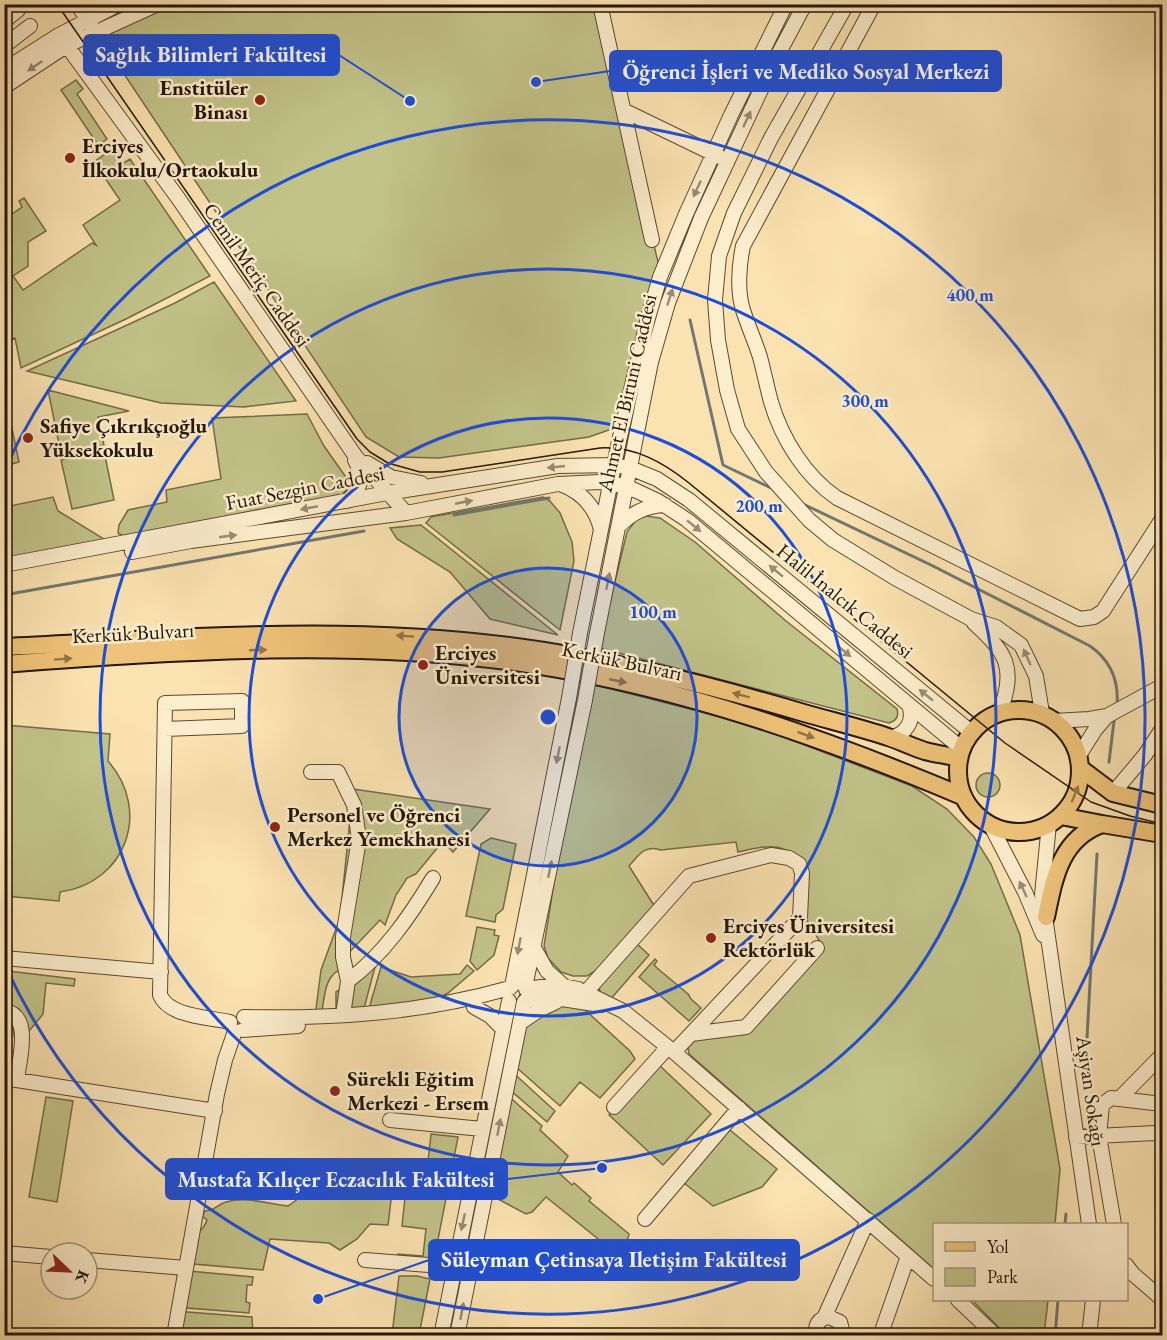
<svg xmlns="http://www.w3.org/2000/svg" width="1167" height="1340" viewBox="0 0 1167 1340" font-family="'EB Garamond',serif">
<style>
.green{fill:#c2c389;stroke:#736c48;stroke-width:1.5}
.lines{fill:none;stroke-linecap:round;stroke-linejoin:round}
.stream{stroke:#717871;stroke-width:3}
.minor-casing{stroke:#5a4831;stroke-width:16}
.major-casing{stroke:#241406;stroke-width:20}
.minor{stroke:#fcedcc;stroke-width:14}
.major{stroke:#eec278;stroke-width:16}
.tram{stroke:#241406;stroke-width:1.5}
.minor-bridge-casing{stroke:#5a4831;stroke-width:16;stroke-linecap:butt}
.minor-bridge{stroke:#fcedcc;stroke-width:14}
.oneway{fill:#9b8b73}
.oneway2{fill:#937445}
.ring{fill:none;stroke:#1d4ed8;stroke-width:3}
.poi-dot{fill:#8f2418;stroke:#fcedcc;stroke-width:2}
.labels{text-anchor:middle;stroke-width:5;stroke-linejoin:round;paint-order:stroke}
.poi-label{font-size:21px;font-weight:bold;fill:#241406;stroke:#fcedcc;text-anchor:start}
.street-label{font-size:21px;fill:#241406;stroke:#fcedcc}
.centre{fill:#1d4ed8;stroke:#fcedcc;stroke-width:3}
.ring-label{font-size:18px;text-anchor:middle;font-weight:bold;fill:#1d4ed8;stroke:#fcedcc;stroke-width:5;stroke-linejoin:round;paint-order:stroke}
.leader{fill:none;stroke:#1d4ed8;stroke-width:2}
.callout-dot{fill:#1d4ed8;stroke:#fcedcc;stroke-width:2}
.callout{fill:#1d4ed8;stroke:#1d4ed8;stroke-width:2}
.callout-label{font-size:22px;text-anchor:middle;font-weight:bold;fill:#fff}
</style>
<rect width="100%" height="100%" fill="#fbe3b1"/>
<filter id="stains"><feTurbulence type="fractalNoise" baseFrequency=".00333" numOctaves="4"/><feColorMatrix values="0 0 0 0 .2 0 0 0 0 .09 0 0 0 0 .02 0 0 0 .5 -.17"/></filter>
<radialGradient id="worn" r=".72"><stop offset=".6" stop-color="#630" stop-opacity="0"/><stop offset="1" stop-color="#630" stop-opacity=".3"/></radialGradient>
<path class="green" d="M 78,5 L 599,5 L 644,205 L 661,274 L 623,425 L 589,437 L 439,458 L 399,457 L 366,437 Z
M 76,80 L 83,89 L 77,94 L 107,139 L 98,145 L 61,90 Z
M 112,149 L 122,164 L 130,159 L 210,276 L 126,319 L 21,368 L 15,338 L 6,341 L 5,331 L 5,219 L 22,207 L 19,201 L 24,198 L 46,231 L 28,242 L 28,266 L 13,276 L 23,290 L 92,243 L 96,245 L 83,225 L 120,200 L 94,162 Z
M 214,282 L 296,401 L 244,407 L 161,403 L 27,371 L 175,303 Z
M 48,390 L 129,411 L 98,417 L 104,445 L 61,454 Z
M 307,414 L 324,446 L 348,480 L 349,487 L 341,496 L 128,539 L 118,533 L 119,525 L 128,510 L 167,502 L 166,490 L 221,479 L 212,418 Z
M 10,419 L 19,462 L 8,465 L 5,452 L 5,434 L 6,434 L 4,421 Z
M 104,451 L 114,500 L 72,509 L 61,460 Z
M 53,497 L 58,511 L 109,542 L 5,560 L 5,507 Z
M 543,497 L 550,501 L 560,513 L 572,542 L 574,561 L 560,630 L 426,523 L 431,517 Z
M 646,516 L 660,518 L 695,542 L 786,621 L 897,709 C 899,716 896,721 889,723 L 599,648 L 627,532 L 636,520 Z
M 421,525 L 558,635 L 490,619 L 450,572 L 397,539 L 390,528 Z
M 592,684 L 752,725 L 912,786 L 947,809 L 974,837 L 991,864 L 1020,935 L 1060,1169 L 1055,1224 L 934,1224 L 934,1269 L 689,1054 L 688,1047 L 693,1041 L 755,1027 L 823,947 L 803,913 L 794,855 C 777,841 758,848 738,852 L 736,842 L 661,850 C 645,844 638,856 629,866 L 655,907 L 600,968 L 587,976 L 573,976 L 561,972 L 548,958 L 544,946 L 571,776 Z
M 5,725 L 110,734 L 108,761 C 152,811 126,883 60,892 L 59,901 L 5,896 Z
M976 785a12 12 0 1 1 24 0a12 12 0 1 1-24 0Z
M 353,789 L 490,809 L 453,852 L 443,841 L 416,874 L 407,878 L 396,895 L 385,925 L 380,920 L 340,962 L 344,968 C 323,974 325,999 321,1016 L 315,1017 L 321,970 L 340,918 Z
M 491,838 L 516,844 L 503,909 L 496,915 L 495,922 L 466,916 L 481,844 Z
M 477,927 L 495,930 L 494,935 L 499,936 L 494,955 L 477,970 L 470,961 Z
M 636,943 L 649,955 L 609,1001 L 600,993 L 599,984 Z
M 655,959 L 657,961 L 654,965 L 657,968 L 688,994 L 691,999 L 701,1008 L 689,1021 L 639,977 Z
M 467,965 L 474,971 L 448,993 L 434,1000 L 368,1012 L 381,967 L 411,977 L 460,974 Z
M 375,967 L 363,1012 L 336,1014 L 336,992 Z
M 8,971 L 75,979 L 74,986 L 46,983 L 43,1014 L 16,1047 L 7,989 Z
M 521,988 L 545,991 L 584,1009 L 630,1051 L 635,1059 L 600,1098 L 580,1082 L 560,1106 L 507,1059 Z
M 658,1064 L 711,1114 L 663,1165 L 609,1115 Z
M 508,1068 L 555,1111 L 547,1122 L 502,1083 L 504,1070 Z
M 505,1093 L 542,1126 L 540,1130 L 568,1156 L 558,1172 L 572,1185 L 574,1183 L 591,1198 L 589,1201 L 629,1234 L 627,1242 L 622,1249 L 616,1249 L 607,1246 L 546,1197 L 532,1212 L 526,1214 L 481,1190 Z
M 46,1097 L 73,1101 L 57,1202 L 29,1197 Z
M 724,1125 L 777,1169 L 762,1187 L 713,1206 L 679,1179 Z
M 431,1134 L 458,1137 L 434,1260 L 397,1261 L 398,1254 L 423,1256 L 426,1229 L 402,1226 L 408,1169 L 427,1171 Z
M 364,1184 L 370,1186 L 391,1200 L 388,1225 L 370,1224 L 357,1239 L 340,1250 L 329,1243 L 270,1239 L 263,1270 L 182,1263 L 187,1235 C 198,1233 203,1231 207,1220 L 202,1216 L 205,1211 C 215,1211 218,1204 226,1202 C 247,1196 267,1204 288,1206 L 305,1194 L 328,1199 L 334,1188 L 340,1186 C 349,1193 355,1190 364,1184 Z
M 178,1270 L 253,1277 L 252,1285 L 247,1285 L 246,1302 L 250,1303 L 249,1313 L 175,1307 Z
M 399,1276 L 417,1276 L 430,1279 L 419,1335 L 392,1335 Z
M 972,1300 L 1048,1300 L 1044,1335 L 1006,1335 Z
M 174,1311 L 252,1317 L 253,1335 L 170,1336 Z"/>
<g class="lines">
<path class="stream" d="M 690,320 L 723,465 L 771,488
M 803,504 L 931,565 L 1090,646 C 1110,660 1119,680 1117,705
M 454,515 L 549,498
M 4,595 L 364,531
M 1109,762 L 1114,721
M 1087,1038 L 1097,854
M 1065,1224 L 1066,1214
M 1055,1336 L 1058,1300"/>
<defs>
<path id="minor" d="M 77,4 L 92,27
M 600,4 L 652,240
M 847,4 L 771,138 L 734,213 L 719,256 L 715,300 L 718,340 L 727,390 L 738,429 L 766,472 L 809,520 L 833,540 L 895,578 L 971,619 L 996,627 L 1021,645 L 1036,676 L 1042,713
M 874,4 L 743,246 C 739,265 737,291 743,310 C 748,326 755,341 760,357 C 764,372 767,387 771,402 C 782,439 805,476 837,498 L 1080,619 L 1094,617 L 1103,611 L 1162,519
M 4,21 L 18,10
M 59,35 L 178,198 L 356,457 L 406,513
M 4,46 L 30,26
M 4,70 L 59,35 L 119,4
M 4,87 L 66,46 L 158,4
M 625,111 L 720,157
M 367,463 L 391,477 L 421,483
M 560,484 C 582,492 596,508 601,530
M 347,501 C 362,488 364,477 355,460
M 618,527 C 631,513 645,506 665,505
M 132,552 L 191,541 L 406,513 L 558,484 L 600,482 L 626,486 L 658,501 L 687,520 L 962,749
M 4,565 L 387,493 L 558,466 L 615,465 L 630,468 L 657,479 L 689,500 L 971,732
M 974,623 C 1007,653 1016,668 1000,712
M 580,633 L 619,441 L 648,318 L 660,277 L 686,214 L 731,115 L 786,4
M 596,638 L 651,362 L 668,303 L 701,218 L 772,66 L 805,4
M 1054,721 L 1089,719 L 1107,716 L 1162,686
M 165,729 L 242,726 L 242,701 L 165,703 L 160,995 C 169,1017 209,1017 230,1022
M 889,738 C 906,735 915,721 909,705
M 1078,757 L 1095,730 L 1107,716
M 311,772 L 338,772 L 354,805 L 359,839 L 343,937 L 343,957 L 348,981 L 343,1015
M 1113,793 L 1145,755 L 1162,729
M 1049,824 L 1042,895 L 1089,1224
M 991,826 L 1025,892 L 1043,935
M 534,948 L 547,971 L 564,986
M 4,958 L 161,972
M 348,981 C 384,954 410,916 433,878
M 512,986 L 569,698
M 525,987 L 585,700
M 526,989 L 557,985 L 578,989 L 623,1011 L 674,1052 L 934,1279
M 586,992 L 689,876 L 771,855 L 789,858 L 799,864 L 802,873 L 800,918 L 674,1052
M 526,1000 L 562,999 L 601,1005
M 474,1007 L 490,1016 L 503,1029
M 4,1010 C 33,1016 19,1059 17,1080
M 244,1017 C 334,1019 423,1013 510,988
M 520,1023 L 539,1010 L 556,1002
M 243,1030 L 298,1026
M 691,1034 L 746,1027 L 817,948
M 4,1078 L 215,1111
M 1119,1099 L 1162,1055
M 614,1107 L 668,1047
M 390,1120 L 482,1129
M 1076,1137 L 1155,1133 L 1162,1135
M 645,1219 L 739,1108
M 1114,1224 L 1099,1136 L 1102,1105 L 1111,1098 L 1162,1104
M 4,1253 L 51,1257
M 87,1260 L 186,1268
M 365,1260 L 454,1267
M 1126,1265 L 1133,1274 L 1162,1299
M 958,1300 L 996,1336
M 824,1318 L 868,1220
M 174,1336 L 217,1094 L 225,1060 L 235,1031
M 441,1336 L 509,1001
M 457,1336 L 524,1002
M 817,1336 C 814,1325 819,1318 829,1317 L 840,1322 L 842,1330 L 841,1336
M 882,1336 L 883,1328 L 908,1256
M 1089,1336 L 1093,1300"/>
<path id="major" d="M 4,647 C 187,638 362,622 544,651 C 632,665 719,688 804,713 C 832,721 861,728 888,737 C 901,741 912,747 925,751 C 936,754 947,755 958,758
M 4,664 C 181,651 359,638 535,665 C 683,688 824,738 962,796
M958 771a61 61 0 1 1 122 0a61 61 0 1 1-122 0Z
M 1080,768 L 1113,793 L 1162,805
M 1061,816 L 1102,824 L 1162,834
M 1046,917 C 1054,879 1060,839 1102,824"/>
</defs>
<use href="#minor" class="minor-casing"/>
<use href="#major" class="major-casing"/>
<use href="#minor" class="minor"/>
<use href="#major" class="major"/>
<path class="tram" d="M 57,4 L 357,439 L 370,452 L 388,463 L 420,472 L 442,472 L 600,448 C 634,446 663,462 689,483 L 1005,743 L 1091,802 L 1130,816 L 1162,824"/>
<defs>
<path id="minor-bridge" d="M 569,698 L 580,633
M 585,700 L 596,638"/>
</defs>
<use href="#minor-bridge" class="minor-bridge-casing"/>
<use href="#minor-bridge" class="minor-bridge"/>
</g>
<defs><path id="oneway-solid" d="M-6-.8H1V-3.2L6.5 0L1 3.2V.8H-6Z" transform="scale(1.5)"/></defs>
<g class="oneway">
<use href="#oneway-solid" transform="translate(35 66) rotate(146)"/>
<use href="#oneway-solid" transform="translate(747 119) rotate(-65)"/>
<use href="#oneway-solid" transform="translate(697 189) rotate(115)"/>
<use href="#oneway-solid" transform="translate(670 297) rotate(-72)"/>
<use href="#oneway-solid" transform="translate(556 467) rotate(174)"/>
<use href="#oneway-solid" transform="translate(464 502) rotate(-11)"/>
<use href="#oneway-solid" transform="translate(309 508) rotate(169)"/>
<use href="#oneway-solid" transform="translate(694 526) rotate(39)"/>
<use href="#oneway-solid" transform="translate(228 536) rotate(-8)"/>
<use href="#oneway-solid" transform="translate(776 571) rotate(-141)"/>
<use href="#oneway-solid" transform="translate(608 581) rotate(-79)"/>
<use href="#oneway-solid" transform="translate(844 651) rotate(40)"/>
<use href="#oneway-solid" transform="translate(1027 657) rotate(-114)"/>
<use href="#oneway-solid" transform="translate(926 695) rotate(-141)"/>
<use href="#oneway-solid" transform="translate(558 755) rotate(101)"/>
<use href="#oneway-solid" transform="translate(550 869) rotate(-78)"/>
<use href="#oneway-solid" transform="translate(1023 889) rotate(-115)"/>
<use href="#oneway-solid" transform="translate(519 946) rotate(101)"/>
<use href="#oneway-solid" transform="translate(499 1127) rotate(-79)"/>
<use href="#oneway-solid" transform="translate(463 1222) rotate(102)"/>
<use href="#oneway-solid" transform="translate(462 1311) rotate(-79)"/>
</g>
<g class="oneway2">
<use href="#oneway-solid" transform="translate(405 636) rotate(-176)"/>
<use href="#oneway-solid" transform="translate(258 650) rotate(-2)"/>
<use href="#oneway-solid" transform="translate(63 659) rotate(-4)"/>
<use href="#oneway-solid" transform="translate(618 681) rotate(11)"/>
<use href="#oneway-solid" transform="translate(741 695) rotate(-165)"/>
<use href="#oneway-solid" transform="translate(806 735) rotate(20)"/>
<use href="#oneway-solid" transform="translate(1075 794) rotate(-68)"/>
</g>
<circle cx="548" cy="717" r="149" fill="#1d4ed8" fill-opacity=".12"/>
<g class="ring">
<circle cx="548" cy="717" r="149"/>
<circle cx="548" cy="717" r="299"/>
<circle cx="548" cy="717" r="448"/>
<path d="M5 469A597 597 0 1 1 5 965"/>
</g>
<g class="poi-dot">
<circle cx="260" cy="100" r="6"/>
<circle cx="70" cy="158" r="6"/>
<circle cx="28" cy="438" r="6"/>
<circle cx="423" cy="665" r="6"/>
<circle cx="275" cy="827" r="6"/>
<circle cx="711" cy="938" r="6"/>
<circle cx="335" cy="1091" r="6"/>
</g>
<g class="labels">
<g class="poi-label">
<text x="248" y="95" text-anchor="end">Enstitüler<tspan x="248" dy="24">Binası</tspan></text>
<text x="82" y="153">Erciyes<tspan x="82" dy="24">İlkokulu/Ortaokulu</tspan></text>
<text x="40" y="433">Safiye Çıkrıkçıoğlu<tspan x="40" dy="24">Yüksekokulu</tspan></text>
<text x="435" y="660">Erciyes<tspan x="435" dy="24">Üniversitesi</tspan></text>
<text x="287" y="822">Personel ve Öğrenci<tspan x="287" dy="24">Merkez Yemekhanesi</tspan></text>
<text x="723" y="933">Erciyes Üniversitesi<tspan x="723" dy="24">Rektörlük</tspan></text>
<text x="347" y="1086">Sürekli Eğitim<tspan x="347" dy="24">Merkezi - Ersem</tspan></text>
</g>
<g class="street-label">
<text transform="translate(257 275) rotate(55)" y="7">Cemil Meriç Caddesi</text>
<text transform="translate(627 393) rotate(-77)" y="7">Ahmet El Biruni Caddesi</text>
<text transform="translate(305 488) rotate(-11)" y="7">Fuat Sezgin Caddesi</text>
<text transform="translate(845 601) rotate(39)" y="7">Halil İnalcık Caddesi</text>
<text transform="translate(133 633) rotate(-3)" y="7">Kerkük Bulvarı</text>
<text transform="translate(622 661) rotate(12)" y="7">Kerkük Bulvarı</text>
<text transform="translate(1091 1091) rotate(82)" y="7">Aşiyan Sokağı</text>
</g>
</g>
<circle cx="548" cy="717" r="9" class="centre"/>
<g class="ring-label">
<text x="970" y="301">400 m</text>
<text x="865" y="407">300 m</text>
<text x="759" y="512">200 m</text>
<text x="653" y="618">100 m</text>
</g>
<path class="leader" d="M410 101L339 55M536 82L610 71M602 1168L507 1179M318 1299L429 1260"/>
<g class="callout-dot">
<circle cx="410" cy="101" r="6"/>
<circle cx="536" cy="82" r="6"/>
<circle cx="602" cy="1168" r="6"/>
<circle cx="318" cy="1299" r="6"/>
</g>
<g class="callout">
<rect x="84" y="35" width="255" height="40" rx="6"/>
<rect x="610" y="51" width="391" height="40" rx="6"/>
<rect x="166" y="1159" width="341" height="40" rx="6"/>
<rect x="429" y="1240" width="370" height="40" rx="6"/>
</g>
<g class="callout-label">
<text x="211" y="62">Sağlık Bilimleri Fakültesi</text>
<text x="806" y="79">Öğrenci İşleri ve Mediko Sosyal Merkezi</text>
<text x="336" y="1187">Mustafa Kılıçer Eczacılık Fakültesi</text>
<text x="614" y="1267">Süleyman Çetinsaya Iletişim Fakültesi</text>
</g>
<rect width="1167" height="1340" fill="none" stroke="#fbe3b1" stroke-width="24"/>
<rect x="6" y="6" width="1155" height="1328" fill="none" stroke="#241406" stroke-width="3"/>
<rect x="12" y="12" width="1143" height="1316" fill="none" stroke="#241406" stroke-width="1.5"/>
<rect x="933" y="1223" width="195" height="78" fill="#fcedcc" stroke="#a6967d" stroke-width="1.5"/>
<rect x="945" y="1242" width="30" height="9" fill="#eec278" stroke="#a6967d" stroke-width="1.5"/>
<text x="987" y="1253" font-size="18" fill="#241406">Yol</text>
<rect x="945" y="1268" width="30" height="18" fill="#c2c389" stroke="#a6967d" stroke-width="1.5"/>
<text x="987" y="1283" font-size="18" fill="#241406">Park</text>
<g transform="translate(69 1271) rotate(113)"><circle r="28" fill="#fcedcc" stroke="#a6967d" stroke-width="1.5"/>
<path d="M0-4.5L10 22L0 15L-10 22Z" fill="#8f2418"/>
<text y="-9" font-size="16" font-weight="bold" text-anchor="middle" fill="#241406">K</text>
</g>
<rect width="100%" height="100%" filter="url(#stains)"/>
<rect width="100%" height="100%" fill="url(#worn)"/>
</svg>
